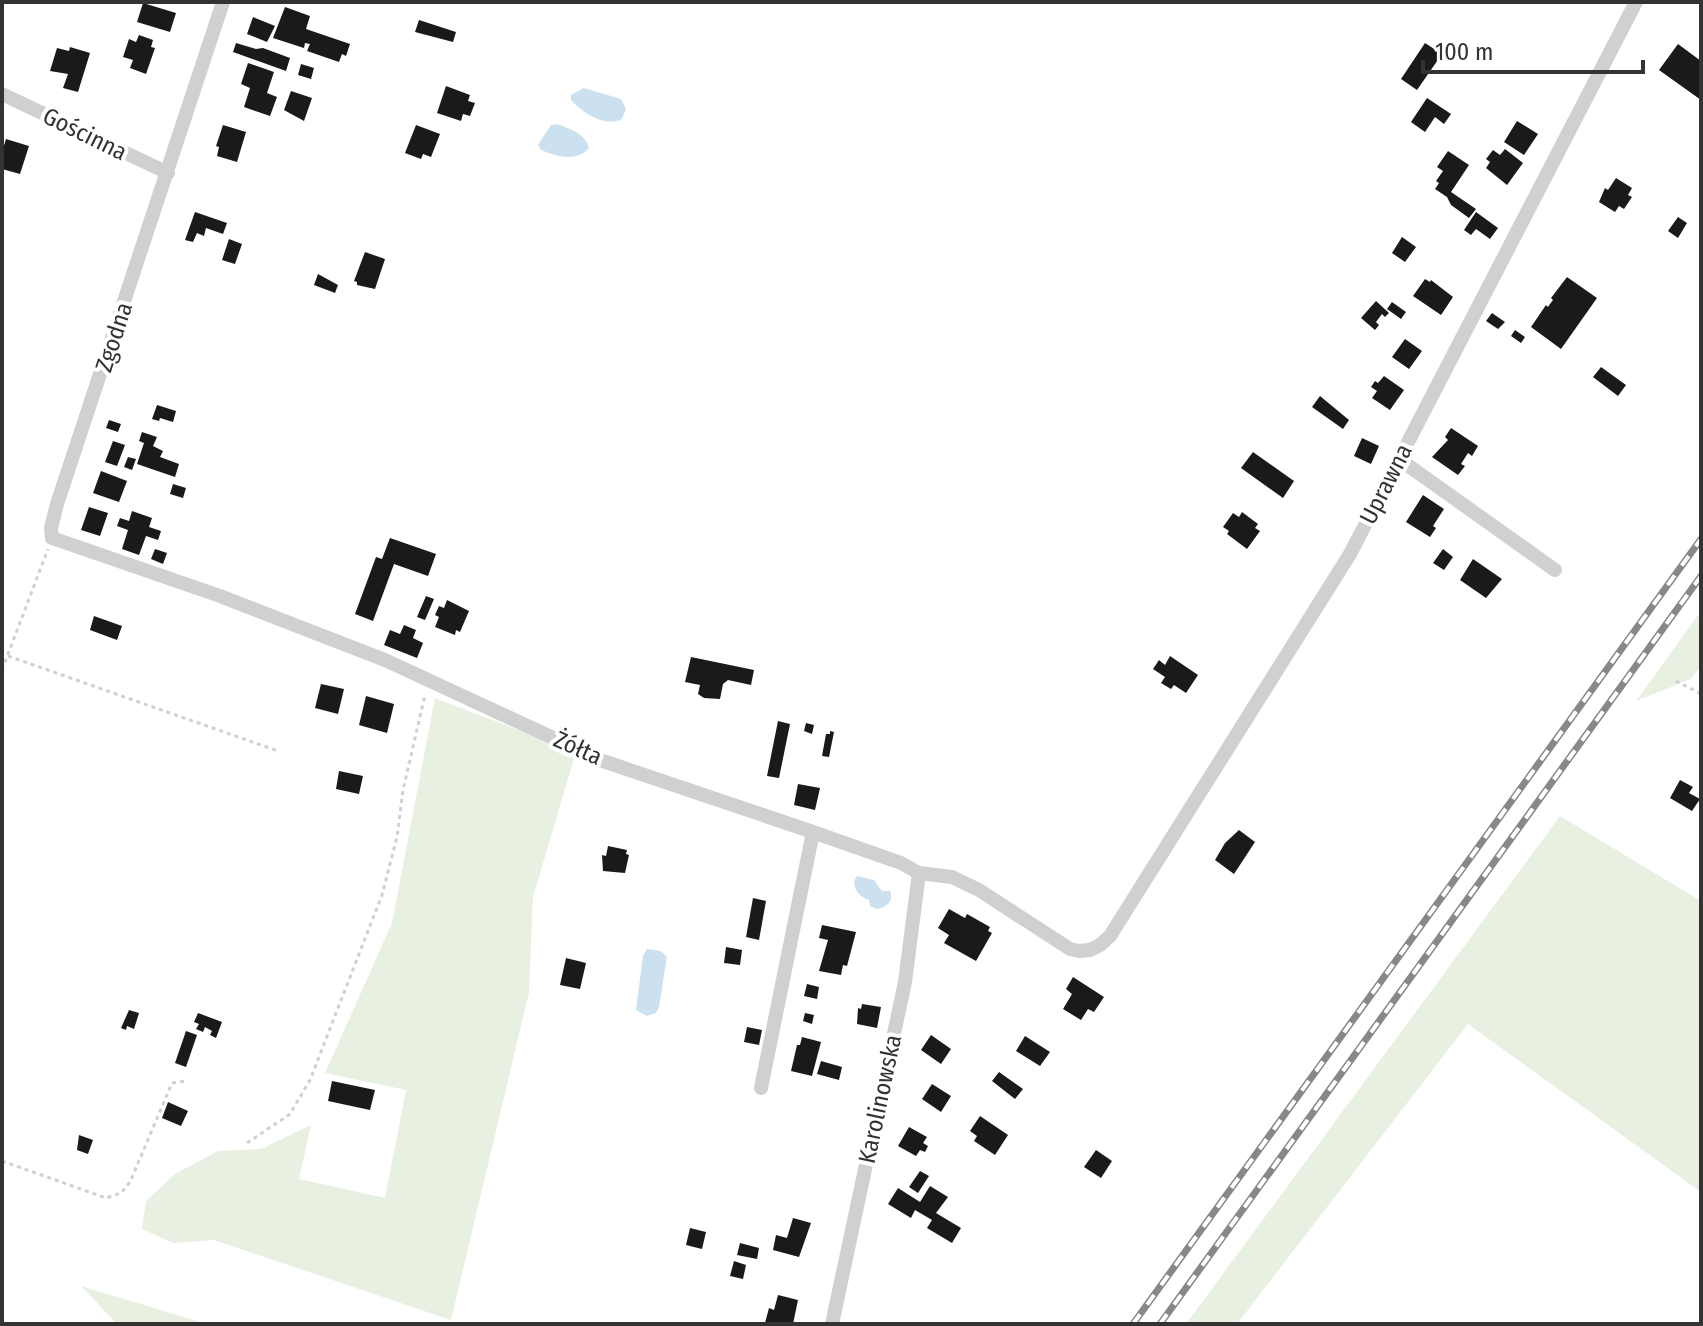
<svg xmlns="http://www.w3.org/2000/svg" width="1703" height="1326" viewBox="0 0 1703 1326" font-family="'Fira Sans Condensed',sans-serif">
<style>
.green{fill:#e8f0e1}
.water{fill:#cce1f0}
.building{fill:#1a1a1a}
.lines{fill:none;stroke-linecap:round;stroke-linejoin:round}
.path{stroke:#d0d0d0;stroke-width:3;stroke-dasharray:4 4;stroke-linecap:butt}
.minor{stroke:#d0d0d0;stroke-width:14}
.rail-casing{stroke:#888;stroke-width:7}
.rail{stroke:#fff;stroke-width:4;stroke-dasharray:12;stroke-linecap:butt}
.labels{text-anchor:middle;stroke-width:8;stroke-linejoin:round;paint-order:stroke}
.street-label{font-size:24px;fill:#333;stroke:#fff}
</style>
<rect width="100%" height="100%" fill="#fff"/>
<path class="green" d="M 1701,611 L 1701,666 L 1691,679 L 1636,701 Z
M 435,698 L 576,752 L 533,897 L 529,992 L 451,1320 L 214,1240 L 173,1243 L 142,1229 L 146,1201 L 175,1174 L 218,1151 L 261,1149 L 311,1125 L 299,1179 L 385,1198 L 406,1090 L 325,1073 L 392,923 Z
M 1560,816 L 1701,901 L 1701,1192 L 1468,1024 L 1237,1324 L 1186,1324 Z
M 81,1286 L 207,1324 L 117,1324 Z"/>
<path class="water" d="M 584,88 L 621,99 L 626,109 L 622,119 C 605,128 583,113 571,100 L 571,95 Z
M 556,124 C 569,128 586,134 589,148 C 577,162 557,157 541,150 L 538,145 L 551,125 Z
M 857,876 L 874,880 L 882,891 L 890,891 C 894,901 887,907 877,909 L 870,906 L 869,900 C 860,897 854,890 854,881 Z
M 647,949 L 661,951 L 667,957 L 659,1007 L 656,1013 L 647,1016 L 636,1010 L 643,956 Z"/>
<path class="building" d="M 143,3 L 176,13 L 170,32 L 137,22 Z
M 285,7 L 310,16 L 306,29 L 350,44 L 346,56 L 342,54 L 339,62 L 307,51 L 310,44 L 305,43 L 304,48 L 273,38 Z
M 253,17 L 275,26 L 267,42 L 247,34 Z
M 419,20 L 456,32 L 453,42 L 415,32 Z
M 139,35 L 153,40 L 151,47 L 155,48 L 146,74 L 130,68 L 133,60 L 123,57 L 129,39 L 136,42 Z
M 236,43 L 256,49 L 263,48 L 290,58 L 286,71 L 233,52 Z
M 1425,43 L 1442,54 L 1417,90 L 1401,79 Z
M 1678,44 L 1701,61 L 1701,100 L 1659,70 Z
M 70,47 L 90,53 L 78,92 L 63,88 L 68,74 L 50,71 L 57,48 L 69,51 Z
M 248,63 L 274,72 L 267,93 L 277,97 L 270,116 L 244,107 L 250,88 L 241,84 Z
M 301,64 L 314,68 L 311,79 L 298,75 Z
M 446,86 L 470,95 L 468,101 L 475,103 L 470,116 L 463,114 L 461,121 L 437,113 Z
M 291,91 L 312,98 L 304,121 L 284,110 Z
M 1427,98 L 1451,114 L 1444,124 L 1435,117 L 1425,132 L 1411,122 Z
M 1517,121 L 1538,134 L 1524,155 L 1504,142 Z
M 223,125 L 246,132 L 237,162 L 217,156 L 219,147 L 216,146 Z
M 416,125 L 440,134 L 431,157 L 423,154 L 421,159 L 405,153 Z
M 6,139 L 29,146 L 20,174 L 2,169 L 2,152 Z
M 1505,149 L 1523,163 L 1507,185 L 1486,168 L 1490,162 L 1486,159 L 1493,150 L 1500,155 Z
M 1448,151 L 1469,165 L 1451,192 L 1476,209 L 1469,218 L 1451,205 L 1447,197 L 1435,189 L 1439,183 L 1436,181 L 1443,171 L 1437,167 Z
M 1616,178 L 1632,188 L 1628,195 L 1632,197 L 1624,209 L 1619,206 L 1615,212 L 1599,202 L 1605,188 L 1608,190 Z
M 195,212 L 227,223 L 223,234 L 206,228 L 204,236 L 197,233 L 193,242 L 185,240 Z
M 1476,212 L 1498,228 L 1490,239 L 1476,229 L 1471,235 L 1464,230 Z
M 1678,217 L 1687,223 L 1678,238 L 1668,231 Z
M 1402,237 L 1416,247 L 1405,262 L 1392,253 Z
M 229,239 L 242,244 L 235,264 L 222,260 Z
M 365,252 L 385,259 L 375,289 L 357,285 L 357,282 L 354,281 Z
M 318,274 L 338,285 L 335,293 L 314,285 Z
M 1567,277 L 1597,298 L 1561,349 L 1531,327 L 1546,305 L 1548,307 L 1550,304 L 1553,300 L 1551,298 Z
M 1425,279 L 1430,282 L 1431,280 L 1453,297 L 1441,315 L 1413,296 Z
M 1376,301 L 1389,313 L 1385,317 L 1382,314 L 1376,322 L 1379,325 L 1375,330 L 1361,318 Z
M 1392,302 L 1406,312 L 1401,319 L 1387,309 Z
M 1492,313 L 1505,322 L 1498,329 L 1486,321 Z
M 1515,330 L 1525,337 L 1521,343 L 1511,336 Z
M 1405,339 L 1422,351 L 1409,369 L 1392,357 Z
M 1601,367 L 1626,385 L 1618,396 L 1593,377 Z
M 1384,376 L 1404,390 L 1390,410 L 1372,398 L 1377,391 L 1371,387 L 1375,381 L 1378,383 Z
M 1320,396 L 1349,420 L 1343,429 L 1312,407 Z
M 157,405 L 176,411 L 173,422 L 160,418 L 159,421 L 152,419 Z
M 109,420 L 121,424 L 118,432 L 106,428 Z
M 1451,428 L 1478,446 L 1472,456 L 1468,453 L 1461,464 L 1465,466 L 1458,475 L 1432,457 L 1448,440 L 1445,437 Z
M 142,432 L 157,437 L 153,446 L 163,451 L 160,457 L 179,464 L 175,477 L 137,464 L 144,443 L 139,441 Z
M 1362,438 L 1379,446 L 1371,464 L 1354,456 Z
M 113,441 L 125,445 L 117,466 L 105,462 Z
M 1253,452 L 1294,481 L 1283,498 L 1241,468 Z
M 128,457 L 136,459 L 132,470 L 124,467 Z
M 101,471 L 127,481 L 119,502 L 93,493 Z
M 173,484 L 186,488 L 183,498 L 170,494 Z
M 1423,495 L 1444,509 L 1433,526 L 1436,528 L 1430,537 L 1406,522 Z
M 89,507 L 108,513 L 100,536 L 81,530 Z
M 132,511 L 152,518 L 149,527 L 161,531 L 158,540 L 146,536 L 139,555 L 122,549 L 128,530 L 117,526 L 120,518 L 129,521 Z
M 1242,512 L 1258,524 L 1255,528 L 1260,531 L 1247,549 L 1227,534 L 1229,531 L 1223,527 L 1233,513 L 1239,517 Z
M 390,538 L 436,554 L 428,576 L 394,564 L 373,621 L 355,614 L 376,557 L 382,559 Z
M 155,549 L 167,553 L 163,564 L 151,559 Z
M 1443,549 L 1453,557 L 1444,570 L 1433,563 Z
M 1473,559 L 1502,579 L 1486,598 L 1460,580 Z
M 426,596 L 434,599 L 425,620 L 417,617 Z
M 447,600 L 469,611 L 460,632 L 456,630 L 455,635 L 435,627 L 439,617 L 435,615 L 439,606 L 444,608 Z
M 94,616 L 122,626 L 117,640 L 90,630 Z
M 404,625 L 416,630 L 413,638 L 423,643 L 417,658 L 384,645 L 390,630 L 400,634 Z
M 1170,656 L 1198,675 L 1186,693 L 1174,685 L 1171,689 L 1161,683 L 1165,677 L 1153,669 L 1159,660 L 1165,665 Z
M 691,657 L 754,670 L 751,685 L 728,680 L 723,684 L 720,699 L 704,698 L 698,694 L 700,685 L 685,682 Z
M 321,684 L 344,689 L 338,714 L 315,708 Z
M 366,696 L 394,704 L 387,733 L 359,725 Z
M 778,721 L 790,724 L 779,778 L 767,776 Z
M 806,723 L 814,725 L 812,734 L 804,731 Z
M 830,731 L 834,732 L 829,757 L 822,756 L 826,734 L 830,734 Z
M 339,771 L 363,776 L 359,794 L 336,789 Z
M 1680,780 L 1693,787 L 1689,793 L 1700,799 L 1692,811 L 1670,798 Z
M 798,784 L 820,788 L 815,810 L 794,805 Z
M 1239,830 L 1255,842 L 1234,874 L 1215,860 L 1225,843 Z
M 608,846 L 627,850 L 626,854 L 629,855 L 625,873 L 603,871 L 602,855 L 606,856 Z
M 753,898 L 766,901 L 759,940 L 746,937 Z
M 949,909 L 965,918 L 967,914 L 990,927 L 988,931 L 992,933 L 976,961 L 944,943 L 949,935 L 938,928 Z
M 822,925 L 856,932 L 847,966 L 843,965 L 841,975 L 819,971 L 828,940 L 819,938 Z
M 726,947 L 742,950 L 740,965 L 724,963 Z
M 566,958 L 586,963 L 580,989 L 560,985 Z
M 1073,977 L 1104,997 L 1094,1012 L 1088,1009 L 1081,1020 L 1063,1009 L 1072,994 L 1066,989 Z
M 807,984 L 819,987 L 817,999 L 804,996 Z
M 862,1004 L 881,1007 L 877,1028 L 857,1024 L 858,1008 L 861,1009 Z
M 129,1010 L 139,1013 L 134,1029 L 127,1026 L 126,1030 L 121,1028 Z
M 198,1013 L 222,1022 L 216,1038 L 210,1035 L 212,1031 L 205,1027 L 203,1032 L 196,1029 L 199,1024 L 194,1022 Z
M 805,1013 L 814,1015 L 812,1024 L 803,1021 Z
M 747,1027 L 762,1030 L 759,1045 L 744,1042 Z
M 186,1031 L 197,1035 L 186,1067 L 175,1063 Z
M 931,1035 L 951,1049 L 941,1064 L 921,1050 Z
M 1025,1036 L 1050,1052 L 1040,1066 L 1016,1051 Z
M 802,1037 L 821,1042 L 812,1076 L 791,1071 L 797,1045 L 800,1045 Z
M 821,1061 L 842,1067 L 839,1080 L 817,1074 Z
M 999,1072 L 1023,1089 L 1015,1099 L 992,1081 Z
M 332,1081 L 375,1090 L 370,1110 L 328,1101 Z
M 932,1084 L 951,1096 L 941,1112 L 922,1099 Z
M 168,1102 L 188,1111 L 181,1126 L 162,1118 Z
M 980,1116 L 1008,1135 L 995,1155 L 974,1141 L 977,1136 L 970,1131 Z
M 909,1127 L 927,1137 L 923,1143 L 928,1146 L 925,1152 L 920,1150 L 916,1156 L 898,1146 Z
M 79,1135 L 93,1140 L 88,1154 L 77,1150 Z
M 1096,1150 L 1112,1161 L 1101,1178 L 1084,1167 Z
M 920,1171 L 929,1176 L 918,1193 L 909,1187 Z
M 930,1186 L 948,1197 L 936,1213 L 961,1228 L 952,1243 L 927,1228 L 932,1220 L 915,1210 L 911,1218 L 888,1204 L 898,1188 L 920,1202 Z
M 793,1218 L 811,1223 L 799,1257 L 773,1250 L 776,1235 L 787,1238 Z
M 690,1228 L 706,1232 L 702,1249 L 686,1245 Z
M 740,1243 L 759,1248 L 757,1259 L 737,1255 Z
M 734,1261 L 746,1265 L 743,1279 L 730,1276 Z
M 778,1295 L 798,1300 L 793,1324 L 765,1323 L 769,1308 L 774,1310 Z"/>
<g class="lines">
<path class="path" d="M 8,656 L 278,751
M 2,670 L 48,549
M 1676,681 L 1701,694
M 247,1143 L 290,1114 L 310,1080 L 382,895 L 397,837 L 403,790 L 425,695
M 2,1161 L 106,1198 L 121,1193 L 130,1182 L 172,1083 L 186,1081"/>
<path class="minor" d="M 223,2 L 57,504 L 51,528 L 52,538 L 220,596 L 385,660 L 603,761 L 813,832 L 901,863 L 919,873 L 952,877 L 979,890 L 1070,949 L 1079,951 L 1090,950 L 1100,945 L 1110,936 L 1350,554 L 1636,2
M 2,94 L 168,173
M 1399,459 L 1555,570
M 761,1088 L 813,832
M 832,1324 L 905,982 L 919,873"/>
<defs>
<path id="rail" d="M 1133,1324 L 1701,539
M 1160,1324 L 1701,576"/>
</defs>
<use href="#rail" class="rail-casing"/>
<use href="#rail" class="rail"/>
</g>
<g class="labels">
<g class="street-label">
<text transform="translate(85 134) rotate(26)" y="8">Gościnna</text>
<text transform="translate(114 337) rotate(-72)" y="8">Zgodna</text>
<text transform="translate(1386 484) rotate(-63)" y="8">Uprawna</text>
<text transform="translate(578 748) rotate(24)" y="8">Żółta</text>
<text transform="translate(880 1099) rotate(-78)" y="8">Karolinowska</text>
</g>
</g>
<rect width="1703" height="1326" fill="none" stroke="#333333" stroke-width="8"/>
<path d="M1423 60v12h220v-12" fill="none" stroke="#333333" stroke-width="4"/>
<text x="1435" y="60" font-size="24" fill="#333333" stroke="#ffffff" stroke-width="6" paint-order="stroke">100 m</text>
</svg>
